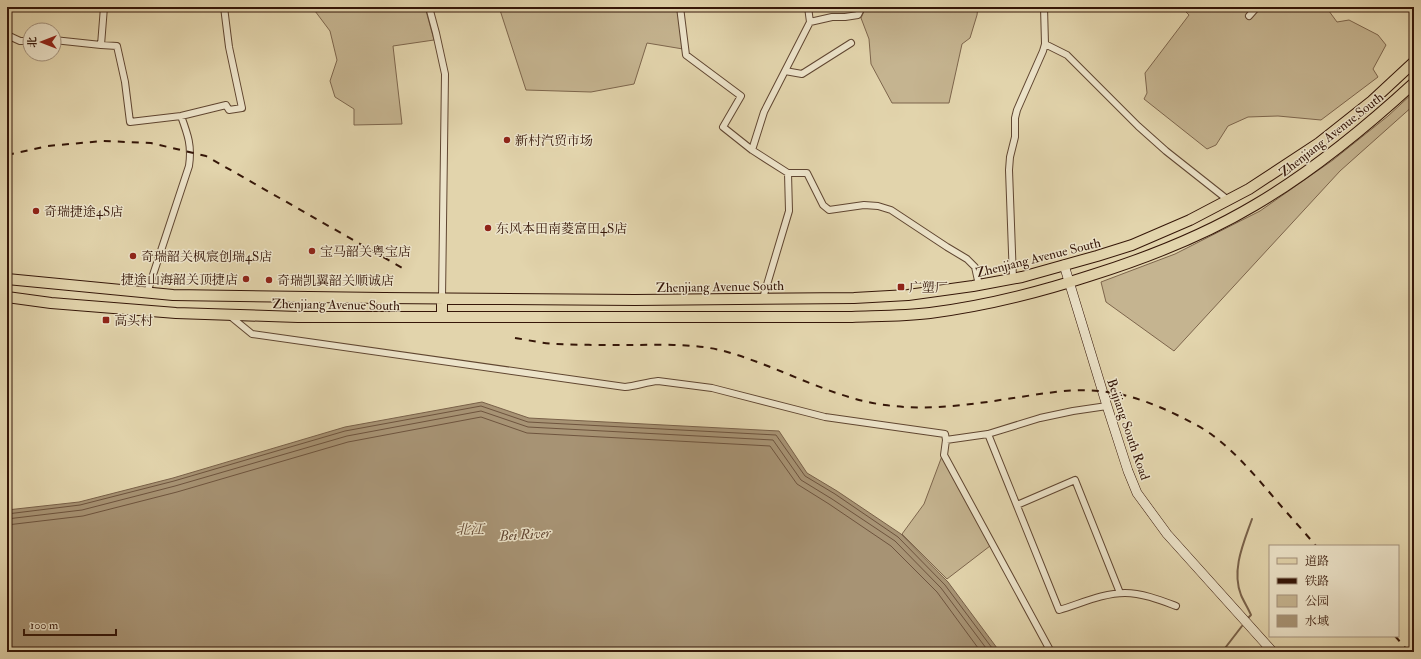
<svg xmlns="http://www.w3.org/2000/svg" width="1421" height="659" viewBox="0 0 1421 659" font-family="'IM FELL Double Pica','Noto Serif SC',serif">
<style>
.green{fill:#c5b490;stroke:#7d654c}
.water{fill:#a79374;stroke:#796149}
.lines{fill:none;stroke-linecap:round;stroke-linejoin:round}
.shore{stroke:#6e543e;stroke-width:1}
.stream{stroke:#796149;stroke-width:2}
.street-casing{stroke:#604631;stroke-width:8}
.secondary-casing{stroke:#351608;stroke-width:10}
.primary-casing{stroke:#351608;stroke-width:12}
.street{stroke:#ece3c9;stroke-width:6}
.secondary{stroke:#ece3c9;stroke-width:9}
.primary{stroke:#e2d4ac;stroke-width:10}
.rail{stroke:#351608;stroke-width:2;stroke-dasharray:7 7;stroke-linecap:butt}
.poi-dot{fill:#8f2418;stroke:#ece3c9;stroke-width:1.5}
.labels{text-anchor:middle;stroke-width:3;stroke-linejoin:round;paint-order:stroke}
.street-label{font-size:13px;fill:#351608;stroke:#ece3c9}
.poi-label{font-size:13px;fill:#351608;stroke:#ece3c9;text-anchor:start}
.water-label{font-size:14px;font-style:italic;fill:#634833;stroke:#ece3c9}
</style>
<rect width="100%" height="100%" fill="#e2d4ac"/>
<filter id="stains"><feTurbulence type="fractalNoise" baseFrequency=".005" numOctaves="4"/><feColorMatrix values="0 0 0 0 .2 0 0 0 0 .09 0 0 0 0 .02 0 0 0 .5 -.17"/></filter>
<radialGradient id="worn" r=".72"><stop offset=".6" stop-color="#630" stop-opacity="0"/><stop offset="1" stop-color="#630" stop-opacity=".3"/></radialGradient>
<path class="green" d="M 312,7 L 425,7 L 434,40 L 393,46 L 402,124 L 354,125 L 354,109 L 335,97 L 330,81 L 337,60 L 330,31 Z
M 499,7 L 677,7 L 683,49 L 647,43 L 634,84 L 591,92 L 526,90 Z
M 866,7 L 978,7 L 977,15 L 970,38 L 962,44 L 949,103 L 892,103 L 871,64 L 869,39 L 861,18 Z
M 1181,7 L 1326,7 L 1337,22 L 1349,20 L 1378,35 L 1386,45 L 1373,69 L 1378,77 L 1321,120 L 1278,116 L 1248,117 L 1228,126 L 1216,145 L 1207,149 L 1144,99 L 1147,93 L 1145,73 L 1189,15 Z
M 1414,92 L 1414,105 L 1340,171 L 1174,351 L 1106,302 L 1101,282 L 1175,254 L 1260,211 L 1333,160 L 1388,116 Z
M 942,456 L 990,546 L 947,579 L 902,534 L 924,504 Z"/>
<path class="water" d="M 482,402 L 529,418 L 779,431 L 807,473 L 837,491 L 901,534 L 948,582 L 1000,652 L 7,652 L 7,510 L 79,502 L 173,478 L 345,427 Z"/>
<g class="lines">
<path class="shore" d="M 7,514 L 80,505 L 174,481 L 345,431 L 481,406 L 528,422 L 776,435 L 805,476 L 835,494 L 898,537 L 945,585 L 995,652
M 7,519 L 82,510 L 175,486 L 347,436 L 481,411 L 528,427 L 773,440 L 801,480 L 832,499 L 895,541 L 941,588 L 989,652
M 7,525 L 83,516 L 177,492 L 348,442 L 481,417 L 527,433 L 770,446 L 797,484 L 829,504 L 891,546 L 937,592 L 981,652"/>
<path class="stream" d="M 1249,617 L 1251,615 C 1248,608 1244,602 1241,595 C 1231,570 1244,542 1252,519
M 1222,652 L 1242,626"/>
<defs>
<path id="street" d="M 429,7 L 436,33 L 445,74 L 442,298
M 680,7 L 686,55 L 741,96 L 723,127 L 752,150 L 788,173 L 789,211 L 763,298
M 1249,16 L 1257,7
M 810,22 L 832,17 L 845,17 L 858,15 L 862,7
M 7,35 L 20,41 L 30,41
M 54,40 L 101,45 L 104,7
M 1045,44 L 1067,55 L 1138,126 L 1166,151 L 1228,200
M 101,45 L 117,46 L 125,82 L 130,122 L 181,116 L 226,105 L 229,110 L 242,108 L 229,47 L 224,7
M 785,71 L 802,74 L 851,43
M 752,150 L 764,112 L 810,22 L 808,7
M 788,173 L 807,173 L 823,205 L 829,210 L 864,205 L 878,206 L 891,210 L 947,247 L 967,259 L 975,267 L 979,285
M 1013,279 L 1009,170 L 1010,157 L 1015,137 L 1015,118 L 1017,110 L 1043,51 L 1045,44 L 1044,7
M 147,293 L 189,166 C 192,146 188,135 181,116
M 230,316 L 252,334 L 625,387 C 636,386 647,382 658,381 L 712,388 L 825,417 L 945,434 L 946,440 L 988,434 L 1040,418 L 1073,411 L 1107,406
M 988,434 L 1059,610 C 1080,604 1103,593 1125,593 C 1142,593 1160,600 1176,606
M 946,440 L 944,455 L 1051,652
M 1017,505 L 1075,480 L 1120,593"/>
<path id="secondary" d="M 1064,265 L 1107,406 L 1128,471 L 1137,493 L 1167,534 L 1273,652"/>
<path id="primary" d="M 7,279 L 173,295 L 383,298 L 635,300 L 854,298 L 908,295 L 973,286 L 1022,277 L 1097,256 L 1132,245 L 1190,220 L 1249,189 L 1319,143 L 1372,101 L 1414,62
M 7,297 L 51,303 L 176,313 L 298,317 L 852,317 C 878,316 905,316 930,313 C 984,306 1037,293 1089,276 C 1147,258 1203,236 1255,205 C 1313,171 1365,128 1414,83
M 442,298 L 442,317"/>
</defs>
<use href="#street" class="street-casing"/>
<use href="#secondary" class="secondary-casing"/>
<use href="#primary" class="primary-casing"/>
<use href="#street" class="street"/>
<use href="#secondary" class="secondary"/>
<use href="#primary" class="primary"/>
<path class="rail" d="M 7,155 L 48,146 L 103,141 L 151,143 L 206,156 L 404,269
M 515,338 C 528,340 541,343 554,344 C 577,345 601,345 624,345 C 655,345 689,343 720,350 C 775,364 830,398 885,405 C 942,413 999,399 1055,392 C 1102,386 1135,395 1177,415 C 1189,421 1201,427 1211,434 C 1234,451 1252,472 1270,493 C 1285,511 1301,528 1316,546
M 1395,636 L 1409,652"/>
</g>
<g class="poi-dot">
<circle cx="507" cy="140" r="4"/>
<circle cx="36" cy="211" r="4"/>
<circle cx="488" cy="228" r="4"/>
<circle cx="312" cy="251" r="4"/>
<circle cx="133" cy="256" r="4"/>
<circle cx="246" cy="279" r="4"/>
<circle cx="269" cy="280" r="4"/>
<rect x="897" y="283" width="8" height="8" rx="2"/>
<rect x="102" y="316" width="8" height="8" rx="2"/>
</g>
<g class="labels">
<g class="street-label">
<text transform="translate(1331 134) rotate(-38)" y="5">Zhenjiang Avenue South</text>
<text transform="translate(1038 257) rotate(-14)" y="5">Zhenjiang Avenue South</text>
<text transform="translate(720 286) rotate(-1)" y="5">Zhenjiang Avenue South</text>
<text transform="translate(336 304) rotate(1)" y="5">Zhenjiang Avenue South</text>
<text transform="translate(1129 429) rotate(71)" y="5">Beijiang South Road</text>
</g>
<g class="poi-label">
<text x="515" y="145">新村汽贸市场</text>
<text x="44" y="216">奇瑞捷途4S店</text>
<text x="496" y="233">东风本田南菱富田4S店</text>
<text x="320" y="256">宝马韶关粤宝店</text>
<text x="141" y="261">奇瑞韶关枫宸创瑞4S店</text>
<text x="238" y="284" text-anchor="end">捷途山海韶关顶捷店</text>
<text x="277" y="285">奇瑞凯翼韶关顺诚店</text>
<text x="909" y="292">广塑厂</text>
<text x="114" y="325">高头村</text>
</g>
<g class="water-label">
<text x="470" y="534">北江</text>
<text transform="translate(525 534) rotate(-4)" y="5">Bei River</text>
</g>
</g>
<rect width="1421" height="659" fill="none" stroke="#e2d4ac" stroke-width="24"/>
<rect x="8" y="8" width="1405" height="643" fill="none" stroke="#351608" stroke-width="2"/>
<rect x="12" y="12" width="1397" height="635" fill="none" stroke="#351608"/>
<rect x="1269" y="545" width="130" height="92" fill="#ece3c9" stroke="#a3917c"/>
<rect x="1277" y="558" width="20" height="6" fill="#e2d4ac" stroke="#a3917c"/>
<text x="1305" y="565" font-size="12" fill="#351608">道路</text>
<rect x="1277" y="578" width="20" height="6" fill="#351608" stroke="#a3917c"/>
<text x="1305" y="585" font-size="12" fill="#351608">铁路</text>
<rect x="1277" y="595" width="20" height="12" fill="#c5b490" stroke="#a3917c"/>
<text x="1305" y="605" font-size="12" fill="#351608">公园</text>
<rect x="1277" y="615" width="20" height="12" fill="#a79374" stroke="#a3917c"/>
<text x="1305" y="625" font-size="12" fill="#351608">水域</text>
<g transform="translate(42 42) rotate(270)"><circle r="19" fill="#ece3c9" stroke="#a3917c"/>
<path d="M0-3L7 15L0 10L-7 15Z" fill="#8f2418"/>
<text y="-6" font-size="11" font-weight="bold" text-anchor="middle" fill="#351608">北</text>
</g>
<path d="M24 629v6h92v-6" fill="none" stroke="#351608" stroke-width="2"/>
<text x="30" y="629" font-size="12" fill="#351608" stroke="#ece3c9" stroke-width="3" paint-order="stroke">100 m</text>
<rect width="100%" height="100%" filter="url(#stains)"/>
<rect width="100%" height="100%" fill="url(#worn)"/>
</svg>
